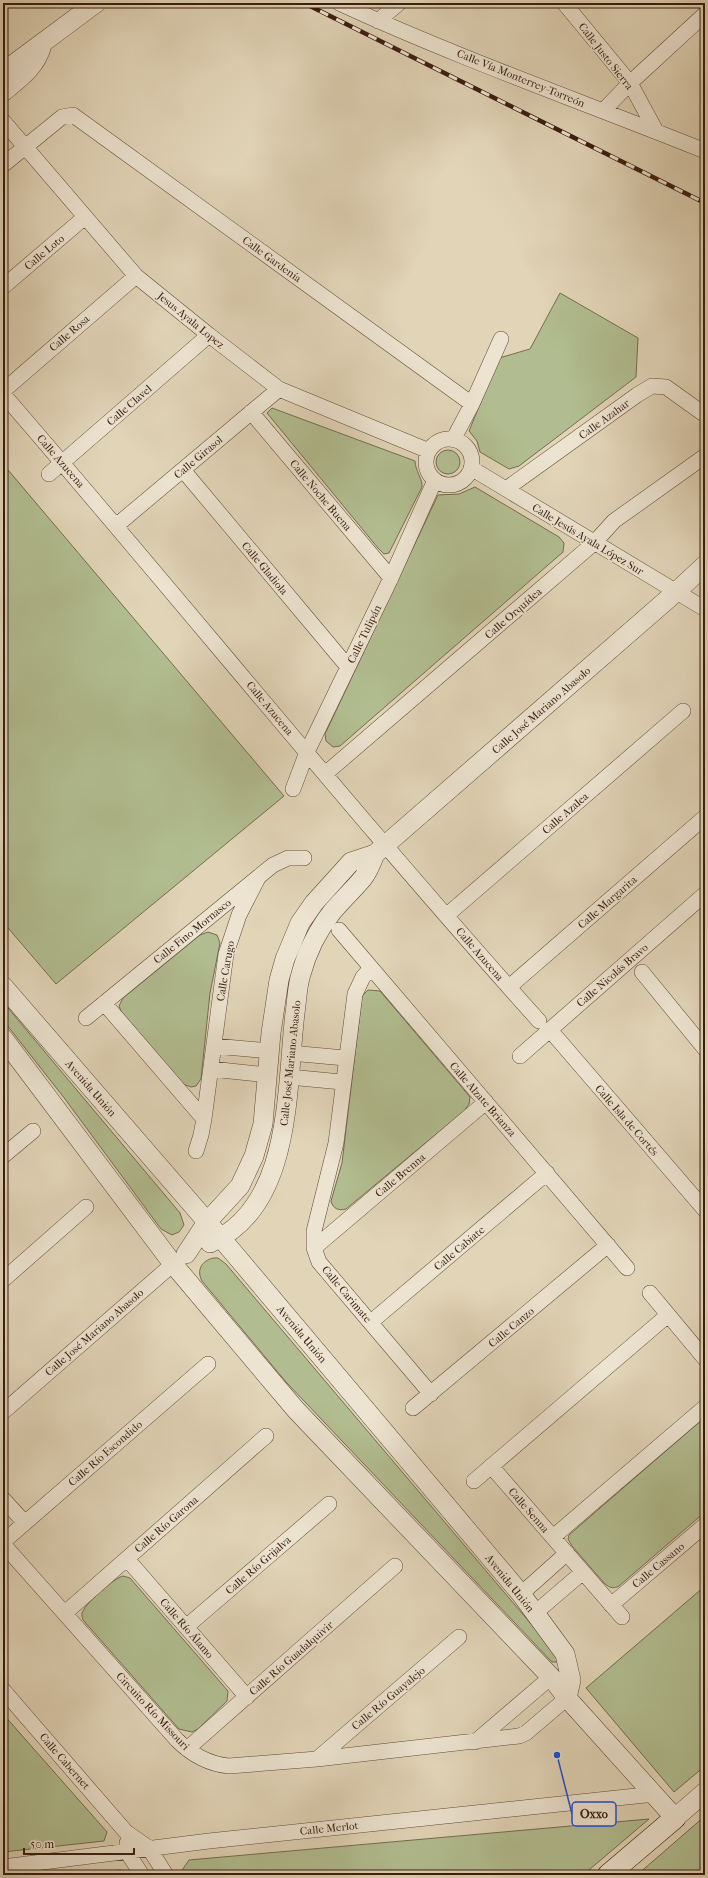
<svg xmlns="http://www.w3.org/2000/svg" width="708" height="1878" viewBox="0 0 708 1878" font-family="'IM FELL French Canon',serif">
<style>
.green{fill:#b1bd90;stroke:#756d4f}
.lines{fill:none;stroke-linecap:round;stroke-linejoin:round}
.minor-casing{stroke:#634b38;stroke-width:16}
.tertiary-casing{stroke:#634b38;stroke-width:20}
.secondary-casing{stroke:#391d0e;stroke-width:22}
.minor{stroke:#ece3d0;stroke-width:15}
.tertiary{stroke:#ece3d0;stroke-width:19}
.secondary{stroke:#ece3d0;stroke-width:21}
.rail-casing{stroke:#391d0e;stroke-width:4.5}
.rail{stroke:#ece3d0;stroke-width:3;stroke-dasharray:9;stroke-linecap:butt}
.labels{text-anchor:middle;stroke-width:3;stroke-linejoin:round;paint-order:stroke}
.street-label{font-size:11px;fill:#391d0e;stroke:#ece3d0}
.leader{fill:none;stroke:#1d4ed8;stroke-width:1.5}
.callout-dot{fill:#1d4ed8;stroke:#ece3d0;stroke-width:1.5}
.callout{fill:#ece3d0;stroke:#1d4ed8;stroke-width:1.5}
.callout-label{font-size:12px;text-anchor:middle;font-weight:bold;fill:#391d0e}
</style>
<rect width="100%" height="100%" fill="#e1d4b7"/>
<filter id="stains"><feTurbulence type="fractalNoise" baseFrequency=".005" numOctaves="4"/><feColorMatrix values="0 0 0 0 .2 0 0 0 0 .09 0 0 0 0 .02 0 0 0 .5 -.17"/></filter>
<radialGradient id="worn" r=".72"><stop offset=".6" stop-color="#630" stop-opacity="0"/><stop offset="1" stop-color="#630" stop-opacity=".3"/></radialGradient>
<path class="green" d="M 560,293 L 638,338 L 636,377 L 519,466 L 509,469 L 480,452 L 477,441 L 469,431 L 499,358 L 530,349 Z
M 272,408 L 415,461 C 415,470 423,480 422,487 L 389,553 L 384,554 L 378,548 L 267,413 Z
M436 462a12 12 0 1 1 24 0a12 12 0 1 1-24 0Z
M 3,464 L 284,796 L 56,984 L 3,922 Z
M 475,487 L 559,537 L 564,543 L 563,552 L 340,746 L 333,747 L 326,741 L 325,734 L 438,495 L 459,494 Z
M 208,932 L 217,935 L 220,943 L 210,993 L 201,1079 L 196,1086 L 191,1087 L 183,1084 L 122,1013 L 119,1006 L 123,998 L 200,935 Z
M 368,990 L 380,991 L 470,1097 L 469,1104 L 464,1111 L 346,1209 C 339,1211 333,1209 331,1201 L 342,1163 L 362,996 Z
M 3,1002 L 180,1213 L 184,1225 L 179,1232 L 172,1235 L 161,1229 L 65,1099 L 3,1020 Z
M 214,1258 L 218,1258 L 226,1264 L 559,1657 L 558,1662 L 552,1662 L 286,1382 L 202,1281 C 196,1270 202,1260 214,1258 Z
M 705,1417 L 705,1512 L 619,1586 C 614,1589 610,1588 605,1584 L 572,1546 L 568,1539 L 569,1535 Z
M 123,1576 L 130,1578 L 228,1691 L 227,1701 L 198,1729 L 192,1732 L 179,1729 L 83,1620 C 82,1616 81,1614 83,1611 C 87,1602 114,1578 123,1576 Z
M 705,1586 L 705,1766 L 674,1792 L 586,1688 Z
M 3,1714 L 107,1832 L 104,1841 L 3,1852 Z
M 705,1816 L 705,1875 L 637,1875 Z
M 649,1819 L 583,1875 L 181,1875 L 180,1873 L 189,1860 Z
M 121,1870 L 125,1875 L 56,1875 Z"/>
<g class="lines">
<defs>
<path id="minor" d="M 339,3 C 458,58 583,102 705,151
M 564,3 L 630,83 L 656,131
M 378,21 L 399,3
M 603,111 L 630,83 L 705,14
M 3,121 L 136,276 L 209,335 L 279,389 L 429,451
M 3,165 L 62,117 L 73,115 L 472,404
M 3,287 L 85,217
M 3,391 L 136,276
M 3,394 C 183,602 355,816 539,1021
M 251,412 L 391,578
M426 462a23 23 0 1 1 46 0a23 23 0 1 1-46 0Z
M 453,440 L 472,404 L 501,339
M 471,468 L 705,609
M 183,470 L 348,667
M 49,474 L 209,335
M 506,489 L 637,395 L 652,386 L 666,387 L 705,415
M 117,525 L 279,389
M 325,774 L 594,543 L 614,521 L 705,456
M 293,789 L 307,752 L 391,578 L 435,480
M 447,915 L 683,711
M 339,930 L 627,1268
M 371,968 L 363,977 L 355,994 L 336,1143 L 314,1231 L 314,1248 L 319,1262 L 431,1394
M 642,972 L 705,1049
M 509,987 L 705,817
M 104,1003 L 204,1119
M 86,1018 L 273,865 L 288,858 L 304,858
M 550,1030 L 705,1210
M 214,1046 L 270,1051
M 290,1053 L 345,1058
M 520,1056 L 705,894
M 211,1069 L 268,1075
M 289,1077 L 342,1082
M 196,1151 L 201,1135 L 204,1119 L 226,954 L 239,915 L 258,878
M 3,1156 L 33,1131
M 314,1248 L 486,1102
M 3,1280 L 86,1207
M 650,1293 L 705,1359
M 371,1322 L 547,1173
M 413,1408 L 608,1245
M 3,1412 L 173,1264
M 491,1466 L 622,1617
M 474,1481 L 668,1315
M 3,1499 L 25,1523
M 553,1537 L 705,1407
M 3,1542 L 208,1364
M 3,1544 L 177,1740 C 192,1755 208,1764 229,1766 L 317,1759 L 519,1736 L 526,1733 L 567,1698
M 127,1559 L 247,1697
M 521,1594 L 567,1553
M 611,1605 L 705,1525
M 65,1613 L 266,1436
M 535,1613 L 583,1572
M 186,1627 L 329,1504
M 3,1690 L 126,1832 L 149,1848 L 166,1875
M 475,1742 L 551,1677
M 187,1749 L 395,1566
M 317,1759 L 459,1637
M 127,1843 L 127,1852 L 142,1875
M 3,1867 L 209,1841 L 655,1794"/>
<path id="tertiary" d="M 3,72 L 96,3
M 3,92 C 20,78 36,67 42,45
M 3,986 L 221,1238 L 521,1594 L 565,1654 L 571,1680 L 567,1698
M 3,1038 L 173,1264 L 296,1410 L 551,1677 L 567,1698 L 675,1818 L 705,1792
M 210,1243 C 293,1207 286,1088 295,1013 C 297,1000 297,986 301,974 C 307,952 318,930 332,912 C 342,900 353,890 363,878 C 368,872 372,862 375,854
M 186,1254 L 207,1222 L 240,1186 L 254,1156 L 263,1124 L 271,1033 L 279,980 L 285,959 L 300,923 L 314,903 L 351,862 L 375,854 L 676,592 L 705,565"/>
<path id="secondary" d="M 608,1875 L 675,1818"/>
</defs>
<use href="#minor" class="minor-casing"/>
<use href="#tertiary" class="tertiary-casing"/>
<use href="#secondary" class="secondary-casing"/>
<use href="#minor" class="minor"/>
<use href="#tertiary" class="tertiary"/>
<use href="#secondary" class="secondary"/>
<defs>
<path id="rail" d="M 304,3 L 705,203"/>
</defs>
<use href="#rail" class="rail-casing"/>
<use href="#rail" class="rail"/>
</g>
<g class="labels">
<g class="street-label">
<text transform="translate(606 56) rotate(52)" y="4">Calle Justo Sierra</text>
<text transform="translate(521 78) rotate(22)" y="4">Calle Vía Monterrey-Torreón</text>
<text transform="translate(44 252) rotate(-40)" y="4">Calle Loto</text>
<text transform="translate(272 259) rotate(36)" y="4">Calle Gardenía</text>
<text transform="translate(191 320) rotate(39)" y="4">Jesus Ayala Lopez</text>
<text transform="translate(69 333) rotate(-41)" y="4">Calle Rosa</text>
<text transform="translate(129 405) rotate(-41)" y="4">Calle Clavel</text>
<text transform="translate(604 419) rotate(-36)" y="4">Calle Azahar</text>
<text transform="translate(198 457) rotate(-40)" y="4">Calle Girasol</text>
<text transform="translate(61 461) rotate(49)" y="4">Calle Azucena</text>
<text transform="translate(321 495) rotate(50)" y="4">Calle Noche Buena</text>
<text transform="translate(588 539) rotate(31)" y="4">Calle Jesús Ayala López Sur</text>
<text transform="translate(265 568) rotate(50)" y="4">Calle Gladiola</text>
<text transform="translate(513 613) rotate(-41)" y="4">Calle Orquídea</text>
<text transform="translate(364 634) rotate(-64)" y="4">Calle Tulipán</text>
<text transform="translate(270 708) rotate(50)" y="4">Calle Azucena</text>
<text transform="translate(541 710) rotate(-41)" y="4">Calle José Mariano Abasolo</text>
<text transform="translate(565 813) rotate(-41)" y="4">Calle Azalea</text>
<text transform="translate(607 902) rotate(-41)" y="4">Calle Margarita</text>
<text transform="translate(192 931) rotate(-39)" y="4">Calle Fino Mornasco</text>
<text transform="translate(480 954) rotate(49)" y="4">Calle Azucena</text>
<text transform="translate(225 971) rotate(-80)" y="4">Calle Carugo</text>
<text transform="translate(612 975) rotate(-41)" y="4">Calle Nicolás Bravo</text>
<text transform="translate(290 1063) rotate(-84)" y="4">Calle José Mariano Abasolo</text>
<text transform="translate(91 1088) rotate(49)" y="4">Avenida Unión</text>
<text transform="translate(483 1099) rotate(49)" y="4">Calle Alzate Brianza</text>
<text transform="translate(627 1120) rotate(49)" y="4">Calle Isla de Cortés</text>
<text transform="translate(400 1175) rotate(-40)" y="4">Calle Brenna</text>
<text transform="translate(459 1248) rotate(-40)" y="4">Calle Cabiate</text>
<text transform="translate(347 1294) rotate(50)" y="4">Calle Carimate</text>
<text transform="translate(511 1327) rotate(-40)" y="4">Calle Canzo</text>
<text transform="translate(94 1332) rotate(-41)" y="4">Calle José Mariano Abasolo</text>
<text transform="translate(302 1334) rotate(50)" y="4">Avenida Unión</text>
<text transform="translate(105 1453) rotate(-41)" y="4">Calle Río Escondido</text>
<text transform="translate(529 1510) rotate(49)" y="4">Calle Senna</text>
<text transform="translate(166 1524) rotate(-41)" y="4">Calle Río Garona</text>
<text transform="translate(258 1565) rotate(-41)" y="4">Calle Río Grijalva</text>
<text transform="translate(658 1565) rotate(-40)" y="4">Calle Cassano</text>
<text transform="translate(510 1583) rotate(51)" y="4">Avenida Unión</text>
<text transform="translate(187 1628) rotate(49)" y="4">Calle Río Álamo</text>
<text transform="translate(291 1658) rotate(-41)" y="4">Calle Río Guadalquivir</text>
<text transform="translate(388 1698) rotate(-40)" y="4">Calle Río Guayalejo</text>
<text transform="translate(153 1711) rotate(47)" y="4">Circuito Río Missouri</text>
<text transform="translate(65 1761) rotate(49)" y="4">Calle Cabernet</text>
<text transform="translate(329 1828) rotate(-6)" y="4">Calle Merlot</text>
</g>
</g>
<path class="leader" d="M557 1755L572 1814"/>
<circle class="callout-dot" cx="557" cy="1755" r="4"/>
<rect class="callout" x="572" y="1802" width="44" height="24" rx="4"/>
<g class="callout-label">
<text x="594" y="1818">Oxxo</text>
</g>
<rect width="708" height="1878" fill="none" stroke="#e1d4b7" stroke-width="16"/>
<rect x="4" y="4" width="700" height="1870" fill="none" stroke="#391d0e" stroke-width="2"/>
<rect x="8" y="8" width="692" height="1862" fill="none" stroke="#391d0e"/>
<path d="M24 1848v6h110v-6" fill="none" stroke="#391d0e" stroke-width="2"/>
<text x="30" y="1848" font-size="12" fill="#391d0e" stroke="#ece3d0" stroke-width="3" paint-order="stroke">50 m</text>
<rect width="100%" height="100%" filter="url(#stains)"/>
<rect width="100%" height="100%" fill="url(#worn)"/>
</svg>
